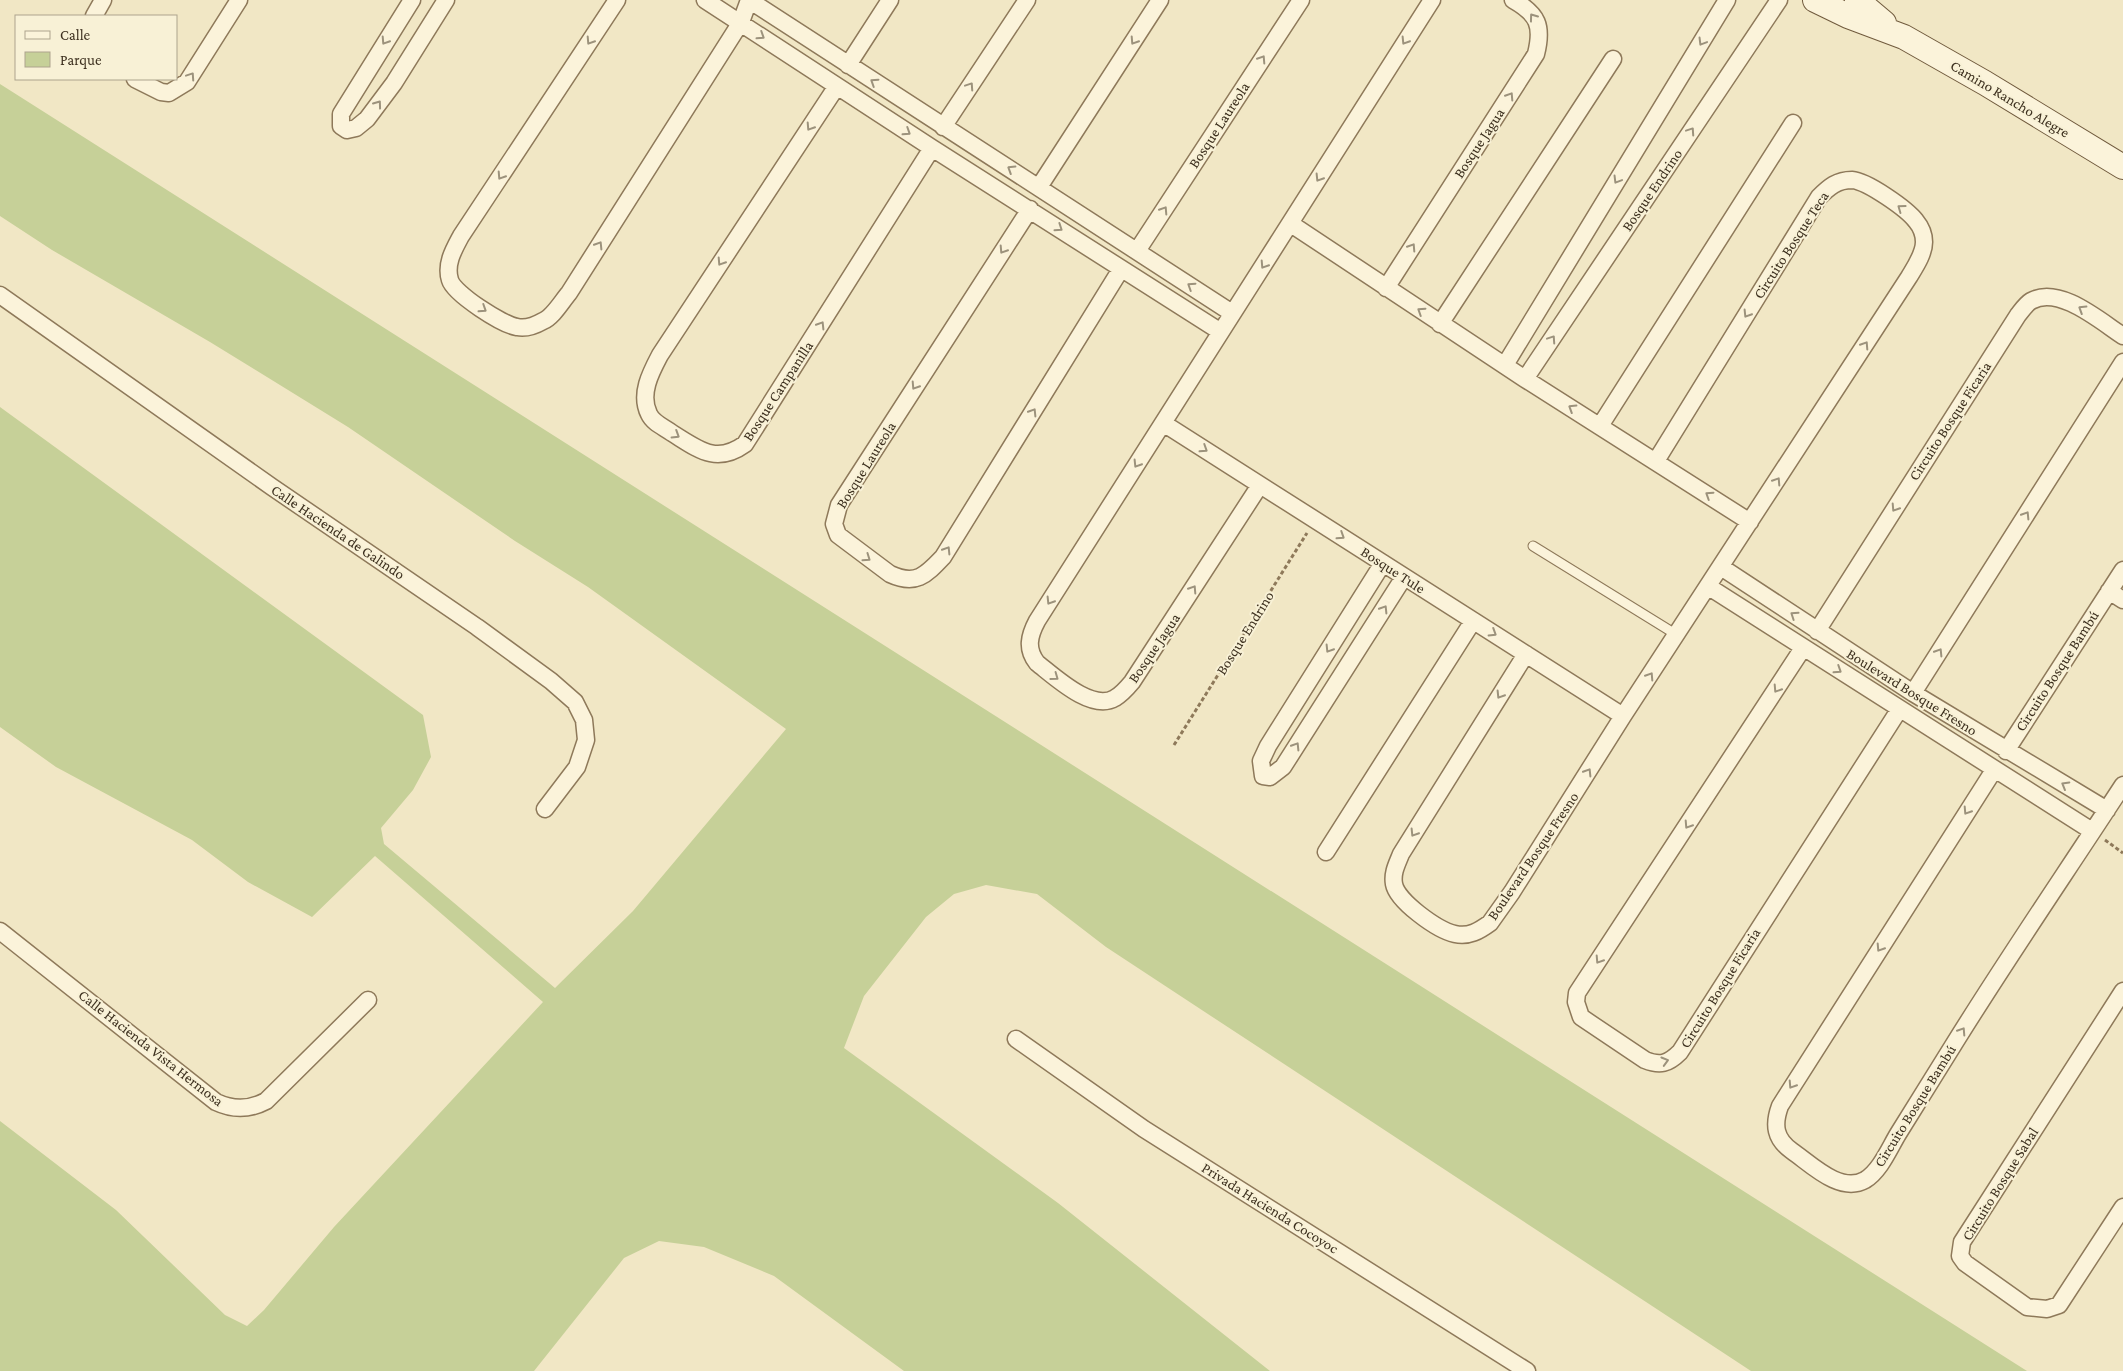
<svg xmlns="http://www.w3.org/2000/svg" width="2123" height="1371" viewBox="0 0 2123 1371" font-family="'Crimson Pro',serif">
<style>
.green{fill:#c6d098}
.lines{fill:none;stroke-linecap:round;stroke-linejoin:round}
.lane-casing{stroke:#8e795a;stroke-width:11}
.street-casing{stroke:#8e795a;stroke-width:19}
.secondary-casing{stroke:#705a3d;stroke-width:26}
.path{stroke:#8e795a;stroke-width:3;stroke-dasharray:4 2.5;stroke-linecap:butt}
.lane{stroke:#fbf3da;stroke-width:9}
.street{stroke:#fbf3da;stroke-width:16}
.secondary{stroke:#fbf3da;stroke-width:24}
.oneway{stroke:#9c927c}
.labels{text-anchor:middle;stroke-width:4;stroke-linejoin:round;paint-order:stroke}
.street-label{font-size:15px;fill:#3d301f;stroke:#f8f1d6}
</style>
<rect width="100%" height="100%" fill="#f1e7c5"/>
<path class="green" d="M 0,84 L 2027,1371 L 1751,1371 L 1106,947 L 1037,894 L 986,885 L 954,894 L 926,917 L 864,996 L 844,1048 L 1058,1203 L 1270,1371 L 904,1371 L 774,1276 L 704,1247 L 659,1241 L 624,1258 L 534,1371 L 0,1371 L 0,1121 L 116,1210 L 225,1315 L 247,1326 L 264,1310 L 334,1227 L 543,1002 L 375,856 L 312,917 L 248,882 L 192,840 L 56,767 L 0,727 L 0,407 L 423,715 L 431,757 L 413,790 L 381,828 L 384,844 L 555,988 L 633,911 L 786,729 L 588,587 L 515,541 L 348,427 L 210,342 L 52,250 L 0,216 Z"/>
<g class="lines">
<defs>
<path id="lane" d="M 1533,546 L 1677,635"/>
<path id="street" d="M 412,0 L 341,114 L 341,126 L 347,130 L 356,128 L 367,119 L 394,83 L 446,0
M 617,0 L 461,236 C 454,249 445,264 450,280 C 454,294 503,325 517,327 C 526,329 536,325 543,321 C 553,317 562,301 569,293 L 741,22 L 749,0
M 705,0 L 932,148 L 1221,332
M 749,0 L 1232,313
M 94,16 L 103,0
M 848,65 L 890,0
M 135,79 L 161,92 L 169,93 L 187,82 L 239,0
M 837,86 L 660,355 C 651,372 639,394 649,414 C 653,423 664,427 672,433 C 698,449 716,465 745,444 L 932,148
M 943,127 L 1027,0
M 1039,187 L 1160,0
M 1030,209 L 839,505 L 834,524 L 838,535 L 890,574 C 916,586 926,575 943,557 L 1121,269
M 1291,224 L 1525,379 L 1750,522
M 1137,251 L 1301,0
M 1386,288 L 1536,54 C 1543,26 1538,14 1513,0
M 0,295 L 272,487 L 477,627 L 551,681 L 575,702 L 584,720 L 586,740 L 577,767 L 545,809
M 1440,324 L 1613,59
M 1505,365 L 1727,0
M 1525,379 L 1779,0
M 1163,423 L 1623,716
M 1600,426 L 1793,123
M 1260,485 L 1132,682 C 1127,688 1122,694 1115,698 C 1092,712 1055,677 1037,663 C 1026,649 1029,636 1037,621 L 1432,0
M 1383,563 L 1268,746 L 1261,761 L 1263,776 L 1270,777 L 1283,767 L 1404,577
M 1721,567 L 1913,693 L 2107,810
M 1709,587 L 2092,831
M 2109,591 L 2123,600
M 1817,631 L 2018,315 C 2022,310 2026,304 2031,301 C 2059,285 2100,321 2123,336
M 1803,648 L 1577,993 L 1576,1002 L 1581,1017 L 1645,1060 C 1660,1066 1668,1064 1680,1052 L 1899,710
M 1526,654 L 1401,854 C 1397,864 1392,873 1394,884 C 1397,901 1437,930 1455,934 C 1469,937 1479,931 1490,923 L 1512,892 L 1623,716 L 1909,277 C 1915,267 1924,254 1924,242 C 1924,234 1921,227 1916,221 C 1907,209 1867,181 1852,180 C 1837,180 1829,187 1819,197 L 1656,461
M 1913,693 L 2123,362
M 2006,751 L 2123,570
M 1994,770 L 1780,1106 C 1773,1125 1775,1139 1792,1151 C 1811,1164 1840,1194 1865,1180 C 1880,1171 1889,1149 1898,1134 C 1917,1104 1935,1074 1954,1044 C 2008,957 2067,871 2123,785
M 1326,852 L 1473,621
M 0,931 L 216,1102 C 233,1110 249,1110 266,1101 L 368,1000
M 2123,991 L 1962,1242 L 1960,1256 L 1965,1263 L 2027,1307 L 2047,1309 L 2059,1305 L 2123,1207
M 1016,1039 L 1144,1129 L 1527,1371"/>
<path id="secondary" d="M 1815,0 L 1848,16 L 1904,37 L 1985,83 L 2123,167
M 1857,0 L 1884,23"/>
</defs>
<use href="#lane" class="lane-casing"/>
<use href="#street" class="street-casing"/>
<use href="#secondary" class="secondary-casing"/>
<path class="path" d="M 1174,745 L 1307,533
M 2105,840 L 2123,853"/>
<use href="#lane" class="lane"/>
<use href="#street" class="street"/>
<use href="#secondary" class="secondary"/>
</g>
<defs><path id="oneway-chevron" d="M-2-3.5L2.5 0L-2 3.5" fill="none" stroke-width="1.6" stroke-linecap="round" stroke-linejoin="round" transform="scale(1.25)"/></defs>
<g class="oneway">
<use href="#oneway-chevron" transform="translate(1533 17) rotate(-126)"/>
<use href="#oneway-chevron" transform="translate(761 36) rotate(33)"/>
<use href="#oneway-chevron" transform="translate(385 41) rotate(123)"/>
<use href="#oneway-chevron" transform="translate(590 41) rotate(123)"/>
<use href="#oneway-chevron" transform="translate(1134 41) rotate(123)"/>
<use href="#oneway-chevron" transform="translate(1405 41) rotate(122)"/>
<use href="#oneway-chevron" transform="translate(1702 42) rotate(121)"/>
<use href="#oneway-chevron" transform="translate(1262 59) rotate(-57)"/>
<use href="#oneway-chevron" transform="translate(191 76) rotate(-56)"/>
<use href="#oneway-chevron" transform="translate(874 82) rotate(-147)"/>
<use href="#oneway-chevron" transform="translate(970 86) rotate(-56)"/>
<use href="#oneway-chevron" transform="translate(1510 96) rotate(-57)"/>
<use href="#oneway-chevron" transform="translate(378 104) rotate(-54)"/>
<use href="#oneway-chevron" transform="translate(810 127) rotate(123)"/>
<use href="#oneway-chevron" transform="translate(1691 131) rotate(-56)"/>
<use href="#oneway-chevron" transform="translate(907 132) rotate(33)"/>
<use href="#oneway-chevron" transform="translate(1011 169) rotate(-148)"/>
<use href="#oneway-chevron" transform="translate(501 176) rotate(123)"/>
<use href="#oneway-chevron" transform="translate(1319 178) rotate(122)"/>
<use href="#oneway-chevron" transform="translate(1617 180) rotate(121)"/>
<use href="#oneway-chevron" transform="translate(1901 208) rotate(-144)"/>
<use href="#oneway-chevron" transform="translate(1164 210) rotate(-57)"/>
<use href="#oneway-chevron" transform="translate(1059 228) rotate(34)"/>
<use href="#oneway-chevron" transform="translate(599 245) rotate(-58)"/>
<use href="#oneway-chevron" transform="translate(1412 247) rotate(-57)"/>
<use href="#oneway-chevron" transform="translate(1003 250) rotate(123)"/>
<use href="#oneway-chevron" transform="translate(721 262) rotate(123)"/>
<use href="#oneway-chevron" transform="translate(1264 265) rotate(123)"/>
<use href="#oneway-chevron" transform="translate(1191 286) rotate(-147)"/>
<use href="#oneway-chevron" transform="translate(483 309) rotate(33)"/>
<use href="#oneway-chevron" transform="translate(2082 309) rotate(-148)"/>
<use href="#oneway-chevron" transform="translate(1421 311) rotate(-147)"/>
<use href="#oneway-chevron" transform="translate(1747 314) rotate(122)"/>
<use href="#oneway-chevron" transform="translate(821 325) rotate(-58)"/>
<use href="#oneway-chevron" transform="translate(1552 339) rotate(-56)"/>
<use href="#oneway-chevron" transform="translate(1865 345) rotate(-57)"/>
<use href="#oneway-chevron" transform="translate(915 386) rotate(123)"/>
<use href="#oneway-chevron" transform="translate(1572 408) rotate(-148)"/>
<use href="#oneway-chevron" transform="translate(1033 412) rotate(-58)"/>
<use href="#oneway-chevron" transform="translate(676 435) rotate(32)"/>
<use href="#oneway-chevron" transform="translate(1204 449) rotate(33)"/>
<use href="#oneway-chevron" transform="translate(1137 464) rotate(122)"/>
<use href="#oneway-chevron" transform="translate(1777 481) rotate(-57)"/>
<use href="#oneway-chevron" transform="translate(1709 495) rotate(-147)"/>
<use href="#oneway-chevron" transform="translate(1895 508) rotate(123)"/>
<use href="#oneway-chevron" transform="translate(2026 515) rotate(-58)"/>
<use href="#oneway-chevron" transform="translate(1341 536) rotate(33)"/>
<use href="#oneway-chevron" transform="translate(947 550) rotate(-58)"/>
<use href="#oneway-chevron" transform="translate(867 558) rotate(35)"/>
<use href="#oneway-chevron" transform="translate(1193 589) rotate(-57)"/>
<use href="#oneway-chevron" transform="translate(1050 601) rotate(122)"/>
<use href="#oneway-chevron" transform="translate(1384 609) rotate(-58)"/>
<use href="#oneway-chevron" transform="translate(1794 615) rotate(-146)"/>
<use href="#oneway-chevron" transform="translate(1493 633) rotate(32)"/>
<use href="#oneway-chevron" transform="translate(1329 649) rotate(122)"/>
<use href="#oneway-chevron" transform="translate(1939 652) rotate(-58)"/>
<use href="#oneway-chevron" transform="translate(1838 670) rotate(33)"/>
<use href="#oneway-chevron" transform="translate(1650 676) rotate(-57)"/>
<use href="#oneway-chevron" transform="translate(1055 677) rotate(36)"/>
<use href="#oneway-chevron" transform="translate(1777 689) rotate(123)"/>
<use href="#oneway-chevron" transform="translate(1500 695) rotate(122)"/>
<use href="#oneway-chevron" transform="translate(1296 746) rotate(-58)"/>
<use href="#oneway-chevron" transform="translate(1588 772) rotate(-58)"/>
<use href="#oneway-chevron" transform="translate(2065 785) rotate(-150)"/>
<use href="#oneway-chevron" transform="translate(1967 811) rotate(123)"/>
<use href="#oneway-chevron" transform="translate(1688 825) rotate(123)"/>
<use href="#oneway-chevron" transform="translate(1414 833) rotate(122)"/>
<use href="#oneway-chevron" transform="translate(1880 948) rotate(123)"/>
<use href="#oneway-chevron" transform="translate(1599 960) rotate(123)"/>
<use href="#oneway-chevron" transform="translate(1962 1031) rotate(-57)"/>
<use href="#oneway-chevron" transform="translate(1665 1061) rotate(-16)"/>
<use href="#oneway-chevron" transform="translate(1792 1085) rotate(123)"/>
</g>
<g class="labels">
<g class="street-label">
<text transform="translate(2010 99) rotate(31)" y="5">Camino Rancho Alegre</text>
<text transform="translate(1219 125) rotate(-57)" y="5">Bosque Laureola</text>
<text transform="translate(1479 143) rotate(-57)" y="5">Bosque Jagua</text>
<text transform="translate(1652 190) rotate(-56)" y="5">Bosque Endrino</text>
<text transform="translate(1791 245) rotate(-57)" y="5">Circuito Bosque Teca</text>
<text transform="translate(778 391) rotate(-57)" y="5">Bosque Campanilla</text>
<text transform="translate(1950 421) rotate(-57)" y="5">Circuito Bosque Ficaria</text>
<text transform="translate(866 465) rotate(-58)" y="5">Bosque Laureola</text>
<text transform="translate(338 532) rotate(34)" y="5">Calle Hacienda de Galindo</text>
<text transform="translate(1393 570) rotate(33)" y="5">Bosque Tule</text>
<text transform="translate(1245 633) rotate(-58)" y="5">Bosque Endrino</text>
<text transform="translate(1154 648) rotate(-56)" y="5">Bosque Jagua</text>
<text transform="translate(2057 671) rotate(-57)" y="5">Circuito Bosque Bambú</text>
<text transform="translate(1912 692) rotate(32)" y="5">Boulevard Bosque Fresno</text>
<text transform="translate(1533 856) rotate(-56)" y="5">Boulevard Bosque Fresno</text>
<text transform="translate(1720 988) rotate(-58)" y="5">Circuito Bosque Ficaria</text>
<text transform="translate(151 1048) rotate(38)" y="5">Calle Hacienda Vista Hermosa</text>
<text transform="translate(1915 1106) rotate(-58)" y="5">Circuito Bosque Bambú</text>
<text transform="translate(2000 1184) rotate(-58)" y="5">Circuito Bosque Sabal</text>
<text transform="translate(1270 1208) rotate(32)" y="5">Privada Hacienda Cocoyoc</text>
</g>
</g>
<rect x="15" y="15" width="162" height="65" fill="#f8f1d6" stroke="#ada48d"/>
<rect x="25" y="31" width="25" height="8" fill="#fbf3da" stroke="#ada48d"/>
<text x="60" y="40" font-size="15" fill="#3d301f">Calle</text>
<rect x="25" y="52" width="25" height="15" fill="#c6d098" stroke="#ada48d"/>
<text x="60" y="65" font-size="15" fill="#3d301f">Parque</text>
</svg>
